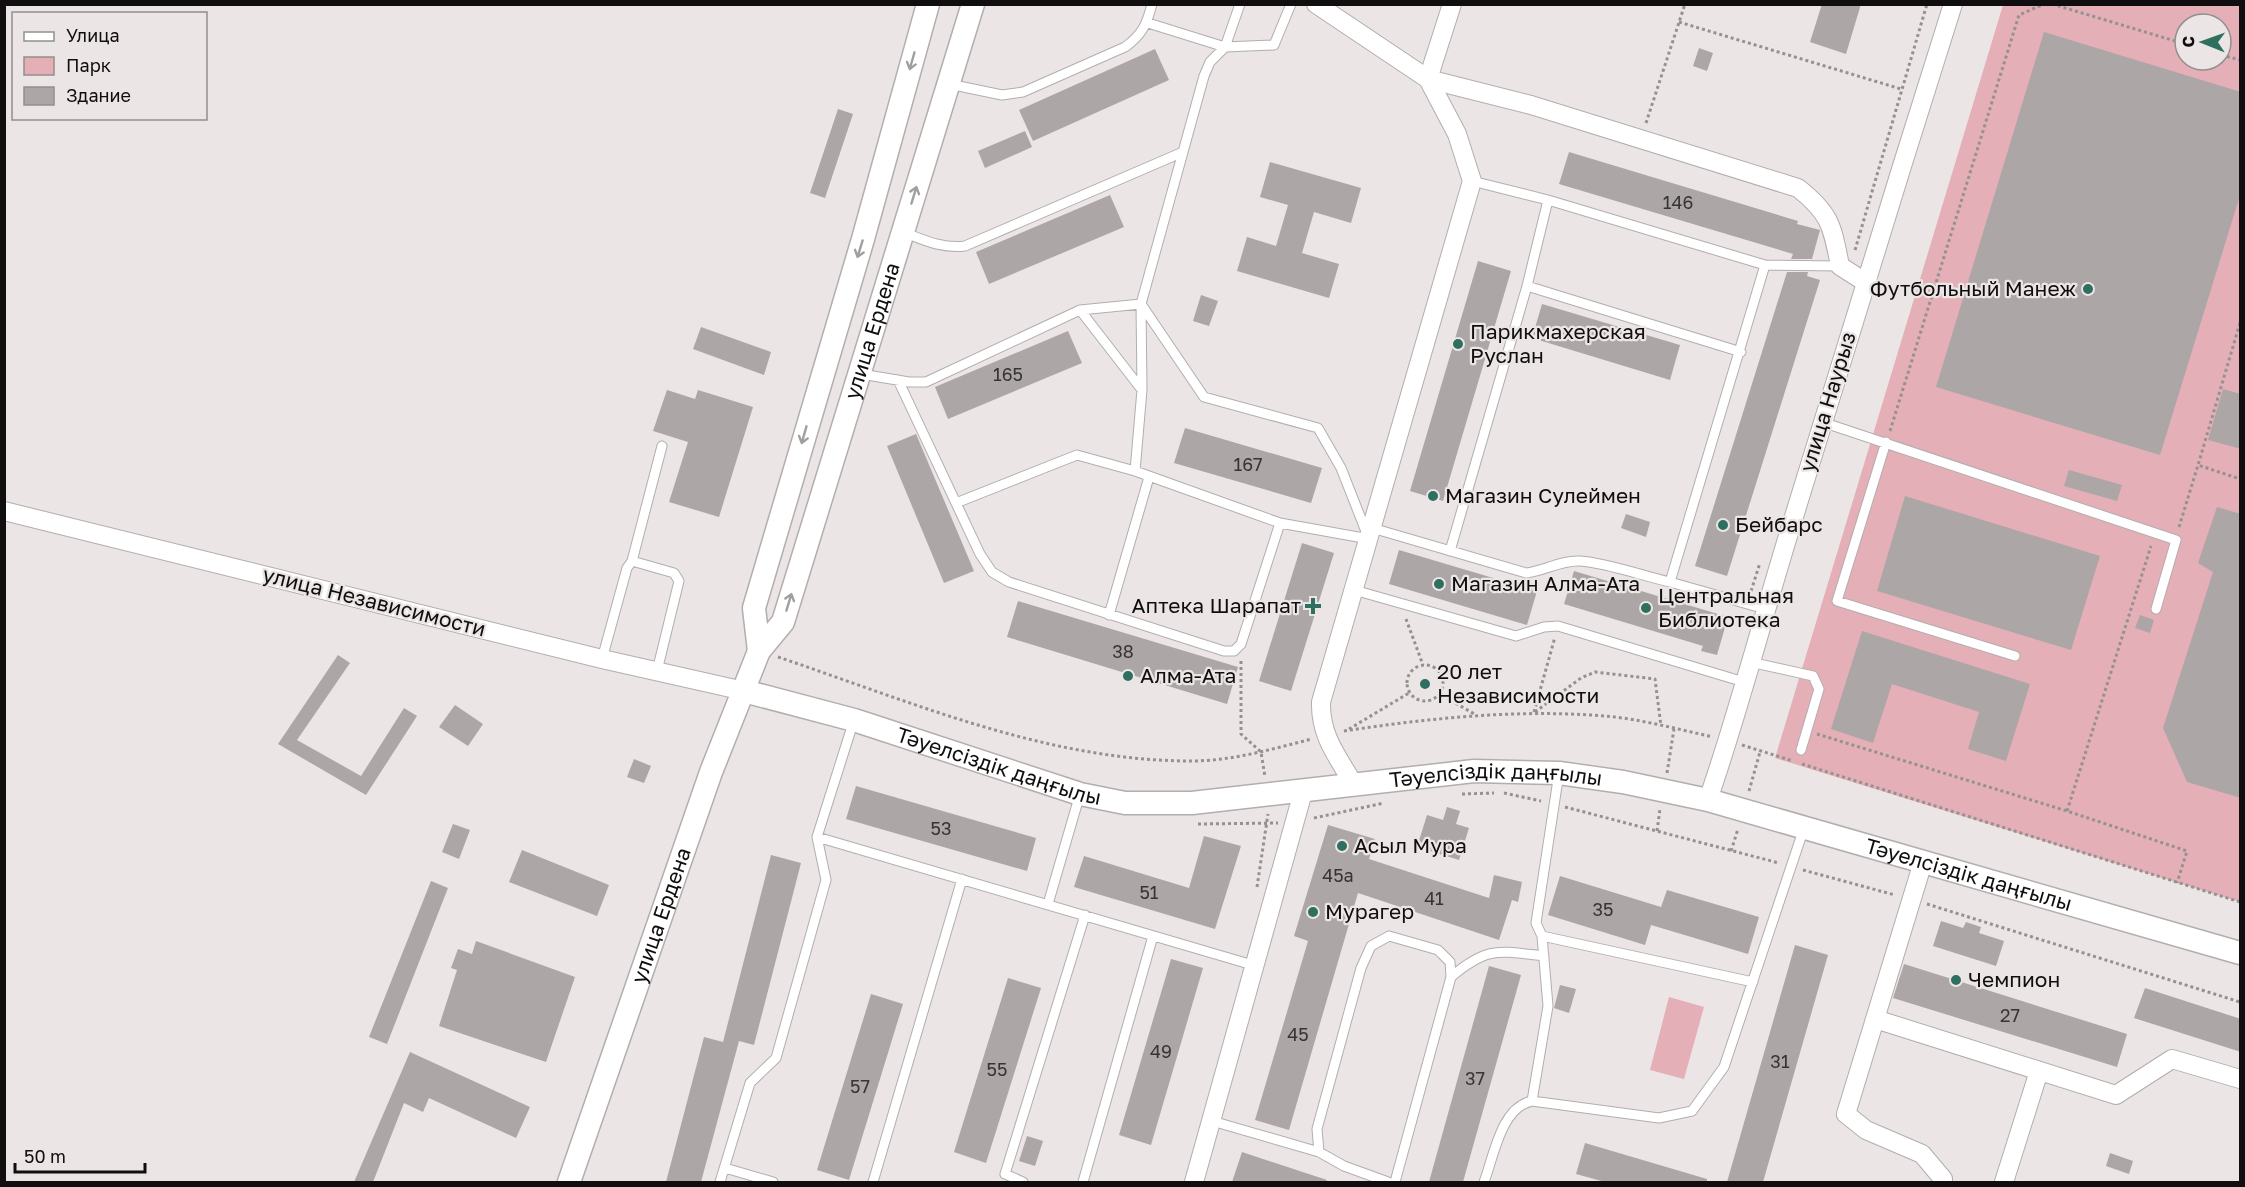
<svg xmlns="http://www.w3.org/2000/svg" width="2245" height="1187" viewBox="0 0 2245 1187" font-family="'Golos Text',sans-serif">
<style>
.green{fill:#e4afb7;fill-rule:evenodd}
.building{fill:#aca6a7}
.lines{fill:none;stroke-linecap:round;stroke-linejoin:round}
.service-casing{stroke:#b3adae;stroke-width:11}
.minor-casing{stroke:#b3adae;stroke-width:20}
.tertiary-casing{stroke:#b3adae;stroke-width:25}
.path{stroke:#969191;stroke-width:3;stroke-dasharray:3 3;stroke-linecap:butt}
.service{stroke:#fff;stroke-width:9}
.minor{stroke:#fff;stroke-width:18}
.tertiary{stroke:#fff;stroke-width:22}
.oneway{stroke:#9f9f9f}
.poi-dot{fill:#2e6f5f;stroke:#ebe5e5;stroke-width:2}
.labels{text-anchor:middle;stroke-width:4.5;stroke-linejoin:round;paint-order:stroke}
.number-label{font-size:18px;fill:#373434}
.poi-label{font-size:21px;fill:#100e0e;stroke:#ebe5e5;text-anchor:start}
.street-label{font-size:21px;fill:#100e0e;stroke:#ebe5e5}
</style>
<rect width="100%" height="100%" fill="#ebe5e5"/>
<path class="green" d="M 2003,5 L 2240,5 L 2240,902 L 1775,758 ZM 2185,24 L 2221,24 L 2221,60 L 2185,60 Z
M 1669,997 L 1704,1007 L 1684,1079 L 1650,1070 Z"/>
<path class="building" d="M 1822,4 L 1861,4 L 1846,54 L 1810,42 Z
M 2044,32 L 2241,92 L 2241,192 L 2160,455 L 1936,387 Z
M 1699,48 L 1713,53 L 1707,71 L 1693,66 Z
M 1155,49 L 1169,80 L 1033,141 L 1019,110 Z
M 838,109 L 853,114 L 825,198 L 810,193 Z
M 1025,131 L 1032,147 L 985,168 L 978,151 Z
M 1569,152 L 1798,221 L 1797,224 L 1820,230 L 1812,259 L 1791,259 L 1793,254 L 1559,184 Z
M 1270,162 L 1361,188 L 1351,223 L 1314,212 L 1302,253 L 1339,264 L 1329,298 L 1237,271 L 1247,237 L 1276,246 L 1288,205 L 1260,197 Z
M 1110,195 L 1124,227 L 989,284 L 976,252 Z
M 1478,261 L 1511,271 L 1443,501 L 1410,491 Z
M 1787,272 L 1808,272 L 1807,276 L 1820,280 L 1727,576 L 1695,566 Z
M 1201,295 L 1218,301 L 1209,326 L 1193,321 Z
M 1542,304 L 1680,345 L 1670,380 L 1532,338 Z
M 701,327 L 771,352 L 764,375 L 693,349 Z
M 1068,331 L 1082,363 L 948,419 L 935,387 Z
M 2223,389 L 2241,394 L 2241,449 L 2208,440 Z
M 667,390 L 695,399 L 698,390 L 753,407 L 719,517 L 669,502 L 688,442 L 653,431 Z
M 1185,428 L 1322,468 L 1311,503 L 1174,463 Z
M 916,434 L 974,571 L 944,583 L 887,446 Z
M 2069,470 L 2122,485 L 2117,501 L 2064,486 Z
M 1905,496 L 2100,556 L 2071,650 L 1877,591 Z
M 2217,507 L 2241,514 L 2241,798 L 2187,782 L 2163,728 L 2213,572 L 2198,563 Z
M 1626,514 L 1650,522 L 1646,537 L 1621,528 Z
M 1302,543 L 1334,553 L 1291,691 L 1259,681 Z
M 1399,550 L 1537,591 L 1527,625 L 1389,584 Z
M 1574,571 L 1728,617 L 1717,655 L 1701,651 L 1703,646 L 1564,604 Z
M 1018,601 L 1238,667 L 1227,704 L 1007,637 Z
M 2140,615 L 2154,620 L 2150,633 L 2135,628 Z
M 1862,631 L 2030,684 L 2006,761 L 1968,749 L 1979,712 L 1892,684 L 1873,743 L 1831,729 Z
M 338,655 L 350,663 L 297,740 L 361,776 L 404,708 L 417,716 L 366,795 L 278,744 Z
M 455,705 L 483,724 L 468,746 L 439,727 Z
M 634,759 L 651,766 L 644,783 L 627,777 Z
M 856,786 L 1036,838 L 1027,871 L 846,819 Z
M 1447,807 L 1460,811 L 1456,824 L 1469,828 L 1459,860 L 1417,847 L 1427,815 L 1443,820 Z
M 453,824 L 470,830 L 459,859 L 442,852 Z
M 1328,825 L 1375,839 L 1369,859 L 1489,898 L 1494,875 L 1522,882 L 1518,902 L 1512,900 L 1499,940 L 1358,893 L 1289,1130 L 1255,1120 L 1308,941 L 1294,936 Z
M 1204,836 L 1241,846 L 1215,929 L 1074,887 L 1084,856 L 1189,888 Z
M 522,850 L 609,885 L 597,916 L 509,882 Z
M 771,855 L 801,863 L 754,1045 L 739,1041 L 701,1182 L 666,1182 L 704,1037 L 723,1042 Z
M 1560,876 L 1661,907 L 1667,890 L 1759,917 L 1748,954 L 1651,925 L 1645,945 L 1548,915 Z
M 431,881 L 448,888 L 387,1044 L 369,1037 Z
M 1941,921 L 1963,928 L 1966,922 L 1981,927 L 1979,933 L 2004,941 L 1996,966 L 1933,946 Z
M 476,941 L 575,977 L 546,1062 L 439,1026 L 457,970 L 451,968 L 458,949 L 472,954 Z
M 1795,945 L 1828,955 L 1763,1182 L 1727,1182 Z
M 1171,959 L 1203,968 L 1151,1145 L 1119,1135 Z
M 1904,964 L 2127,1034 L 2117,1067 L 1893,998 Z
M 1489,966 L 1521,975 L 1463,1182 L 1429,1182 Z
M 1008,978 L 1041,988 L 986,1163 L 954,1152 Z
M 1560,985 L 1576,989 L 1569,1013 L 1554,1008 Z
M 2145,988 L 2241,1019 L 2241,1052 L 2134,1018 Z
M 871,994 L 903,1004 L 849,1180 L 817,1170 Z
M 410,1052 L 530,1107 L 516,1138 L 429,1098 L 423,1112 L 404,1103 L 373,1182 L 354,1182 Z
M 1027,1136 L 1043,1141 L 1035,1166 L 1019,1161 Z
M 1585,1143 L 1707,1179 L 1707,1182 L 1605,1182 L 1576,1174 Z
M 1242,1152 L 1327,1180 L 1326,1182 L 1232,1182 Z
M 2110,1153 L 2133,1161 L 2129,1174 L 2106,1166 Z"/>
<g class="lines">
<defs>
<path id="service" d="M 1148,23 L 1225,47 L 1240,4
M 949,84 L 1002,95 L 1023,92 L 1125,47 C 1142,35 1147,24 1152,4
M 1472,181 L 1548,200
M 903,232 C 924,240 942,249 965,246 L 1183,152
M 1765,265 L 1840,266
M 1527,286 L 1741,352
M 1080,310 L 1142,390
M 861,374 L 909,382 L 926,382 L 1080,310 L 1141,304 L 1204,397 L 1318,428 L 1341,468 L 1369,539 L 1280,523
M 898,380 L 980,554 L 992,572 L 1009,582 L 1224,651 L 1234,651 L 1241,644 L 1280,523 L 1135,471 L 1077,455 L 956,503
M 1822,422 L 2176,540 L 2156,609
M 1886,442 L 1837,601 L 2015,656
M 1135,471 L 1142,390 L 1141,304 L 1204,76 L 1210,62 L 1225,47 L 1274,45 L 1291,4
M 1372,528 L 1526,573 C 1544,571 1561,560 1580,561 C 1608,563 1643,576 1670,582
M 1450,551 L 1527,286 L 1548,200 L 1765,265 L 1670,582 L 1765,609
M 632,561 L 662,446
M 1354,590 L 1516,636 L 1544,627 L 1558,626 L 1744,682
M 1109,615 L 1149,477
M 602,659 L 627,568 L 632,561 L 674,573 L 679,581 L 657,671
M 1750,662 L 1813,676 L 1819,689 L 1801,750
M 1559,773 L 1536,923 L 1542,936 L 1753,982
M 817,837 L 1256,966
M 1048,904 L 1080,794
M 1451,977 C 1488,946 1498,951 1544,956
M 1532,1101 L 1548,1006 L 1542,936
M 1212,1121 L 1319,1152 L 1344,1166 L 1388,1182
M 1319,1152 L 1317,1129 L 1361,968 L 1371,946 L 1389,936 L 1438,950 L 1450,962 L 1451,977 L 1395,1182
M 725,1168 L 773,1182
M 720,1182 L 750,1083 L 776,1058 L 826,880 L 817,837 L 854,720
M 873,1182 L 962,879
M 1023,1182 L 1005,1174 L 1085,915
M 1083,1182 L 1153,936
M 1484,1182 C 1494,1156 1501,1107 1532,1101 L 1659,1118 L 1692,1111 L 1724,1067 L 1804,828"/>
<path id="minor" d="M 1316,4 L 1428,79 L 1531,105 L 1798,188 C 1831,214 1832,226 1840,266 L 1865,282
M 4,511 L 602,659 L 744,691
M 1353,783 C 1337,756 1320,735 1321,702 L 1472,181 L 1457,134 L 1428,79 L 1452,4
M 1708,800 C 1738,713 1761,624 1788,536 C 1842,358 1897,181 1953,4
M 1923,862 L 1846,1114 L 1866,1130 L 1922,1154 L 1943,1179 L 1943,1182
M 1875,1019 L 2116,1095 L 2172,1059 L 2240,1079
M 1194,1182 L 1303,792
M 2004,1182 L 2039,1071"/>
<g id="tertiary">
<path d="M 759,651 L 754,608 L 863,239 L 928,4"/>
<path id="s1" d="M 744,691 L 854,720 L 1080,794 L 1125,803 L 1192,803 L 1474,771 L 1559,773 L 1623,782 L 1708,800 L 2240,953"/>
<path id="s2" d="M 569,1182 L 711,772 L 759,651 L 783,622 L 973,4"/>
</g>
</defs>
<use href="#service" class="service-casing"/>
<use href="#minor" class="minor-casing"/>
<use href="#tertiary" class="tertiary-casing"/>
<path class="path" d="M 2052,4 L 2185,44
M 1679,22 L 1901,89
M 2221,55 L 2240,60
M 1646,123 L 1685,4
M 1855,250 L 1927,4
M 2240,323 L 2198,465 L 2240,479
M 1890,431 L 2019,15 L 2044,4
M 2179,527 L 2198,465
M 1751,591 L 1760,563
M 1406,619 L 1423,665
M 778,657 C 912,702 1047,761 1191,761 C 1232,761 1272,749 1312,739
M 1241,661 L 1241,734 L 1261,752 L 1265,777
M1407 683a18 18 0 1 1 36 0a18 18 0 1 1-36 0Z
M 1440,694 L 1476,715
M 1534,712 L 1555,637
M 1535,712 L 1581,678 L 1595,672 L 1655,679 L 1661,726
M 1349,729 L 1409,693
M 1344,731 C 1430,718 1518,709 1605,716 C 1640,719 1677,729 1713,737
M 1817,734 L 2067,811 L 2187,851 L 2177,883
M 1742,745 L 1793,761
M 1802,764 L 2240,902
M 1667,773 L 1674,729
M 1749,791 L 1760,752
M 1504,793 L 1541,801
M 1462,794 L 1494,793
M 1565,807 L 1779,863
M 2067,811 L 2151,546
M 1314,818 L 1384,803
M 1198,824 L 1278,823
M 1657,831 L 1660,809
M 1731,851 L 1738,829
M 1803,870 L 1895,895
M 1257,887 L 1268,814
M 1927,904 L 2240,1002"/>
<use href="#service" class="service"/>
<use href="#minor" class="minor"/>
<use href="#tertiary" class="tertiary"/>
</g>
<defs><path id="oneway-shaft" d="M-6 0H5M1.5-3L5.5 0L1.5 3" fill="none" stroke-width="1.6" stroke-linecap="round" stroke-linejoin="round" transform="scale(1.5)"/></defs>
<g class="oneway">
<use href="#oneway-shaft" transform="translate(912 61) rotate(106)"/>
<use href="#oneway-shaft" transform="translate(914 195) rotate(-73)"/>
<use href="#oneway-shaft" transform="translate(860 249) rotate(107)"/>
<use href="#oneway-shaft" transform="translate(804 435) rotate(106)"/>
<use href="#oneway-shaft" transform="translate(789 602) rotate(-73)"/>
</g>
<g class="poi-dot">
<circle cx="2088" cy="289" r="6"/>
<circle cx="1458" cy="344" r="6"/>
<circle cx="1433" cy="496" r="6"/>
<circle cx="1723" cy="525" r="6"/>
<circle cx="1439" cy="584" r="6"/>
<path d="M1310 597h6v6h6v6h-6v6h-6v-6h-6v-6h6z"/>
<circle cx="1646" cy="608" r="6"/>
<circle cx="1128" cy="676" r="6"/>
<circle cx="1425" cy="684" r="6"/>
<circle cx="1342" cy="846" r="6"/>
<circle cx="1313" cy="912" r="6"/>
<circle cx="1956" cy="980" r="6"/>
</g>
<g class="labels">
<g class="number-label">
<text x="1678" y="209">146</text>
<text x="1008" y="381">165</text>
<text x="1248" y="471">167</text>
<text x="1123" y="658">38</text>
<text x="941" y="835">53</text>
<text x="1338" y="882">45а</text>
<text x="1149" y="899">51</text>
<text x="1434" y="905">41</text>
<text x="1603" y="916">35</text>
<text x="2010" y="1022">27</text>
<text x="1298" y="1041">45</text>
<text x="1161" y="1058">49</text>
<text x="1780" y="1068">31</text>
<text x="997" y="1076">55</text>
<text x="1475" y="1085">37</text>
<text x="860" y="1093">57</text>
</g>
<g class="poi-label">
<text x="2076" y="296" text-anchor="end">Футбольный Манеж</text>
<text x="1470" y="339">Парикмахерская<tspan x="1470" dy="24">Руслан</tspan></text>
<text x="1445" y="503">Магазин Сулеймен</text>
<text x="1735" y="532">Бейбарс</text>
<text x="1451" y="591">Магазин Алма-Ата</text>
<text x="1658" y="603">Центральная<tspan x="1658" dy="24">Библиотека</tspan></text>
<text x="1301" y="613" text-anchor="end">Аптека Шарапат</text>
<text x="1437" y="679">20 лет<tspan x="1437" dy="24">Независимости</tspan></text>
<text x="1140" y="683">Алма-Ата</text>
<text x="1354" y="853">Асыл Мура</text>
<text x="1325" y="919">Мурагер</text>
<text x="1968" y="987">Чемпион</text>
</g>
<g class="street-label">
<text dy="7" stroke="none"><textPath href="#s2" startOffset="906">улица Ердена</textPath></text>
<text transform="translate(1828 402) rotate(-73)" y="7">улица Наурыз</text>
<text transform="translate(374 602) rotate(14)" y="7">улица Независимости</text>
<text dy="7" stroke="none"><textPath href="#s1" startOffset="266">Тәуелсіздік даңғылы</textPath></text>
<text dy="7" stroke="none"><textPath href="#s1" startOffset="770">Тәуелсіздік даңғылы</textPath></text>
<text dy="7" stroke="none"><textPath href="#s1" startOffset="1256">Тәуелсіздік даңғылы</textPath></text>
<text dy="7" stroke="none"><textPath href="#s2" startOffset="282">улица Ердена</textPath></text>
</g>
</g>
<rect width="2245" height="1187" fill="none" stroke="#100e0e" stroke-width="12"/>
<rect x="12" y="12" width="195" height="108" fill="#ebe5e5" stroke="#938f8f" stroke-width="1.5"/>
<rect x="24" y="32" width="30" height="9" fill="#ffffff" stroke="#938f8f" stroke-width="1.5"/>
<text x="66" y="42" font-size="18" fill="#100e0e">Улица</text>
<rect x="24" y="57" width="30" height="18" fill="#e4afb7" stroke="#938f8f" stroke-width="1.5"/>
<text x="66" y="72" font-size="18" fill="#100e0e">Парк</text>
<rect x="24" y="87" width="30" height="18" fill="#aca6a7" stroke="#938f8f" stroke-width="1.5"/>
<text x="66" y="102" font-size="18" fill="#100e0e">Здание</text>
<g transform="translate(2203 42) rotate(271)"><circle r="28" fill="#ebe5e5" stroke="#938f8f" stroke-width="1.5"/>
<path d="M0-4.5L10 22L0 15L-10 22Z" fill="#2e6f5f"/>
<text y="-9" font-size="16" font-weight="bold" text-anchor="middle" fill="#100e0e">С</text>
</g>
<path d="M15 1163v9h130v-9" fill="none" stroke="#100e0e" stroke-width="3"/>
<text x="24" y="1163" font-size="18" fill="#100e0e" stroke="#ebe5e5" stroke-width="4.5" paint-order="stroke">50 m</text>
</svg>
